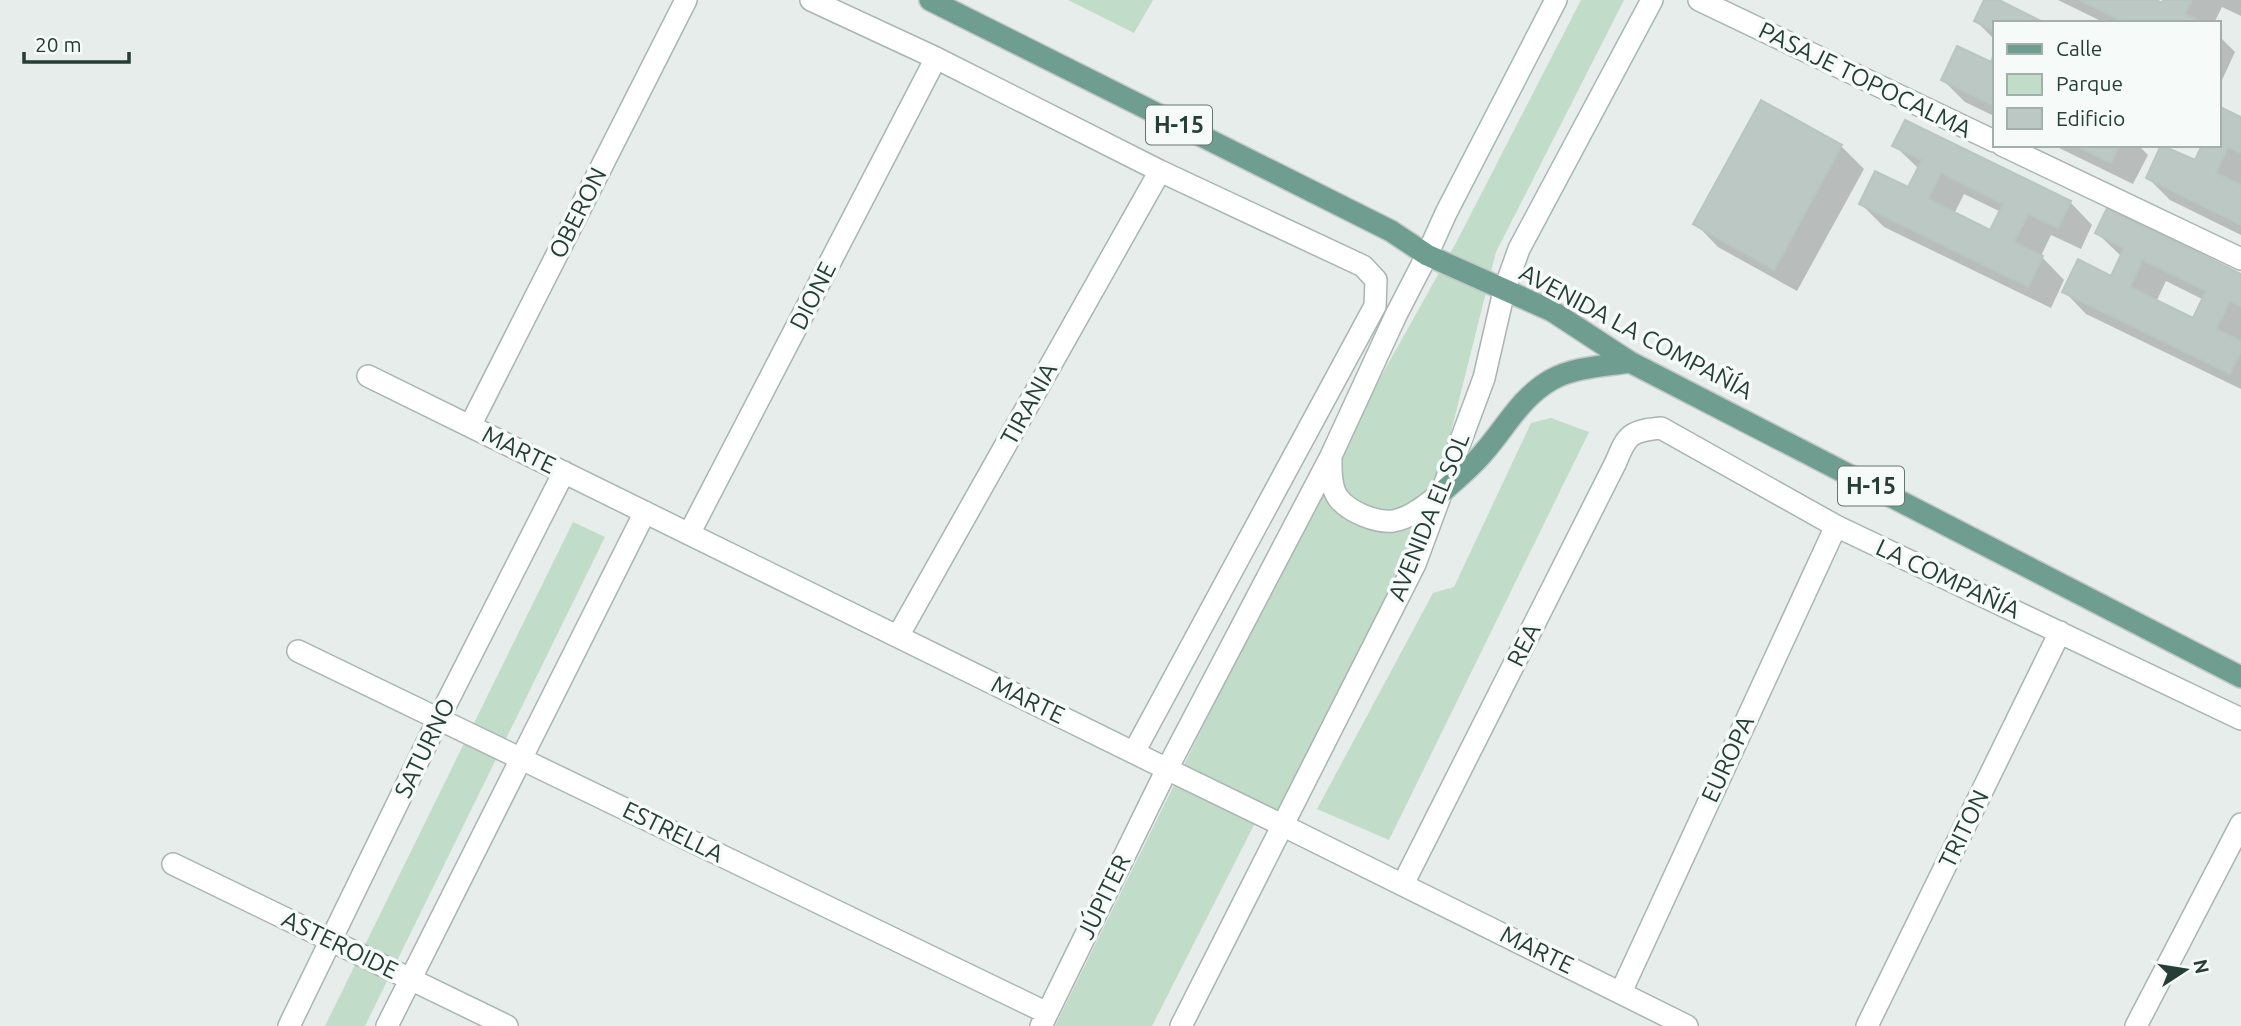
<svg xmlns="http://www.w3.org/2000/svg" width="2241" height="1026" viewBox="0 0 2241 1026" font-family="Ubuntu,sans-serif">
<style>
.green{fill:#c1dcc8}
.shadow{fill:#0003;fill-rule:evenodd}
.building{fill:#bbc8c3;stroke:#b9c6c0;stroke-width:2;fill-rule:evenodd}
.lines{fill:none;stroke-linecap:round;stroke-linejoin:round}
.minor-casing{stroke:#a9b5b1;stroke-width:24}
.tertiary-casing{stroke:#a9b5b1;stroke-width:24}
.secondary-casing{stroke:#a5b8b1;stroke-width:24}
.primary-casing{stroke:#c2c9c7;stroke-width:24}
.minor{stroke:#fff;stroke-width:21}
.tertiary{stroke:#fff;stroke-width:21}
.secondary{stroke:#fff;stroke-width:21}
.primary{stroke:#6f9e91;stroke-width:21}
.labels{text-anchor:middle;stroke-width:7;stroke-linejoin:round;paint-order:stroke}
.shield{fill:#f6faf8;stroke:#647671;stroke-width:2}
.shield-label{font-size:23px;font-weight:bold;fill:#263e37}
.street-label{font-size:24px;fill:#263e37;stroke:#f6faf8}
</style>
<rect width="100%" height="100%" fill="#e6edea"/>
<path class="green" d="M 1068,0 L 1153,0 L 1134,33 Z
M 1581,0 L 1624,0 L 1496,252 L 1436,492 L 1411,562 L 1275,828 L 1256,821 L 1152,1026 L 1055,1026 L 1337,455 L 1458,239 Z
M 1551,418 L 1589,432 L 1389,840 L 1317,809 L 1433,593 L 1454,587 L 1531,423 Z
M 573,522 L 605,537 L 365,1026 L 325,1026 Z"/>
<path class="shadow" d="M 1986,0 L 1995,0 L 1994,39 L 1976,21 Z
M 2058,0 L 2152,0 L 2163,5 L 2165,0 L 2241,0 L 2241,16 L 2222,7 L 2214,23 L 2105,23 Z
M 2218,35 L 2235,52 L 2222,80 L 2218,78 Z
M 1994,59 L 1994,116 L 1965,102 L 1943,80 L 1992,64 Z
M 2241,119 L 2241,235 L 2170,200 L 2148,178 L 2196,163 L 2218,145 Z
M 1894,145 L 2070,202 L 2092,225 L 2081,249 L 2051,235 L 2041,256 L 2064,280 L 2051,308 L 1884,227 L 1861,204 L 1909,190 L 1919,169 ZM 1964,194 L 2001,212 L 1991,233 L 1954,214 Z
M 2053,145 L 2138,145 L 2148,155 L 2133,184 Z
M 1841,146 L 1864,169 L 1797,291 L 1718,247 L 1696,224 Z
M 2097,233 L 2241,276 L 2241,389 L 2086,314 L 2064,291 L 2111,278 L 2122,257 ZM 2166,281 L 2204,300 L 2194,321 L 2156,302 Z"/>
<path class="building" d="M 1984,0 L 1999,0 L 2045,23 L 1994,23 L 1994,31 L 1974,21 Z
M 2079,0 L 2156,0 L 2162,3 L 2163,0 L 2192,0 L 2185,14 L 2203,23 L 2126,23 Z
M 1957,46 L 1991,62 L 1994,54 L 1994,106 L 1941,80 Z
M 1761,100 L 1842,145 L 1774,270 L 1693,224 Z
M 2218,106 L 2241,117 L 2241,153 L 2228,147 L 2216,173 L 2241,185 L 2241,225 L 2146,178 L 2161,145 L 2195,160 L 2202,145 L 2218,145 Z
M 1905,120 L 2071,201 L 2058,228 L 2028,214 L 2014,242 L 2043,256 L 2028,287 L 1859,204 L 1875,171 L 1908,187 L 1922,160 L 1892,146 ZM 1941,173 L 2003,204 L 1990,230 L 1928,199 Z
M 2074,145 L 2119,145 L 2111,163 Z
M 2107,208 L 2241,274 L 2241,306 L 2230,301 L 2216,329 L 2241,341 L 2241,351 L 2230,374 L 2062,292 L 2078,259 L 2111,276 L 2124,248 L 2095,233 ZM 2143,260 L 2206,291 L 2193,318 L 2130,287 Z"/>
<g class="lines">
<defs>
<path id="minor" d="M 811,0 L 936,58 L 1160,171 L 1363,266 L 1376,280 L 1375,306 L 1134,752
M 1699,0 L 1994,141
M 2002,145 L 2241,259
M 368,376 L 1167,769 L 1041,1026
M 470,426 L 686,0
M 689,534 L 936,58
M 898,636 L 1160,171
M 298,651 L 1047,1013
M 1282,825 L 1687,1026
M 173,864 L 507,1026
M 1403,884 L 1616,462 C 1627,434 1631,431 1661,428 L 1836,526 L 2241,719
M 1621,992 L 1836,526
M 289,1026 L 439,718 L 564,472
M 387,1026 L 645,512
M 1867,1026 L 2060,632
M 2136,1026 L 2241,824"/>
<path id="tertiary" d="M 1331,456 C 1331,469 1330,488 1339,499 C 1350,512 1376,523 1393,521 C 1411,518 1426,505 1440,494
M 1282,825 L 1167,769 L 1331,456 L 1396,315 L 1427,255
M 1181,1026 L 1415,564 L 1484,378 L 1504,291"/>
<path id="secondary" d="M 1427,255 L 1446,213 L 1556,0
M 1504,291 L 1519,249 L 1652,0"/>
<path id="primary" d="M 930,0 L 1391,231 L 1427,255 L 1552,311 L 1630,362 L 2241,677
M 1440,494 C 1455,480 1472,467 1484,452 C 1506,427 1521,397 1551,380 C 1574,367 1604,366 1630,362"/>
</defs>
<use href="#minor" class="minor-casing"/>
<use href="#tertiary" class="tertiary-casing"/>
<use href="#secondary" class="secondary-casing"/>
<use href="#primary" class="primary-casing"/>
<use href="#minor" class="minor"/>
<use href="#tertiary" class="tertiary"/>
<use href="#secondary" class="secondary"/>
<use href="#primary" class="primary"/>
</g>
<g class="labels">
<g class="shield">
<rect x="1146" y="105.5" width="66" height="39" rx="5"/>
<rect x="1838" y="466.5" width="66" height="39" rx="5"/>
</g>
<g class="shield-label">
<text x="1179" y="133">H-15</text>
<text x="1871" y="494">H-15</text>
</g>
<g class="street-label">
<text transform="translate(1865 80) rotate(26)" y="8">PASAJE TOPOCALMA</text>
<text transform="translate(578 213) rotate(-63)" y="8">OBERON</text>
<text transform="translate(813 296) rotate(-63)" y="8">DIONE</text>
<text transform="translate(1636 332) rotate(28)" y="8">AVENIDA LA COMPAÑÍA</text>
<text transform="translate(1029 404) rotate(-61)" y="8">TIRANIA</text>
<text transform="translate(519 450) rotate(26)" y="8">MARTE</text>
<text transform="translate(1429 517) rotate(-68)" y="8">AVENIDA EL SOL</text>
<text transform="translate(1948 579) rotate(25)" y="8">LA COMPAÑÍA</text>
<text transform="translate(1524 645) rotate(-63)" y="8">REA</text>
<text transform="translate(1028 700) rotate(26)" y="8">MARTE</text>
<text transform="translate(425 748) rotate(-64)" y="8">SATURNO</text>
<text transform="translate(1728 759) rotate(-65)" y="8">EUROPA</text>
<text transform="translate(1964 829) rotate(-64)" y="8">TRITON</text>
<text transform="translate(673 832) rotate(26)" y="8">ESTRELLA</text>
<text transform="translate(1104 897) rotate(-64)" y="8">JÚPITER</text>
<text transform="translate(340 945) rotate(26)" y="8">ASTEROIDE</text>
<text transform="translate(1537 950) rotate(26)" y="8">MARTE</text>
</g>
</g>
<rect x="1993" y="21" width="228" height="126" fill="#f6faf8" stroke="#a3afab" stroke-width="2"/>
<rect x="2007" y="44" width="35" height="10" fill="#6f9e91" stroke="#a3afab" stroke-width="2"/>
<text x="2056" y="56" font-size="21" fill="#263e37">Calle</text>
<rect x="2007" y="74" width="35" height="21" fill="#c1dcc8" stroke="#a3afab" stroke-width="2"/>
<text x="2056" y="91" font-size="21" fill="#263e37">Parque</text>
<rect x="2007" y="108" width="35" height="21" fill="#bbc8c3" stroke="#a3afab" stroke-width="2"/>
<text x="2056" y="126" font-size="21" fill="#263e37">Edificio</text>
<g transform="translate(2185 970) rotate(78)" stroke="#f6faf8" stroke-width="5" paint-order="stroke">
<path d="M0-5L12 26L0 18L-12 26Z" fill="#263e37"/>
<text y="-10" font-size="19" font-weight="bold" text-anchor="middle" fill="#263e37">N</text>
</g>
<path d="M24 52v10h105v-10" fill="none" stroke="#263e37" stroke-width="3.5"/>
<text x="35" y="52" font-size="21" fill="#263e37" stroke="#f6faf8" stroke-width="5" paint-order="stroke">20 m</text>
</svg>
